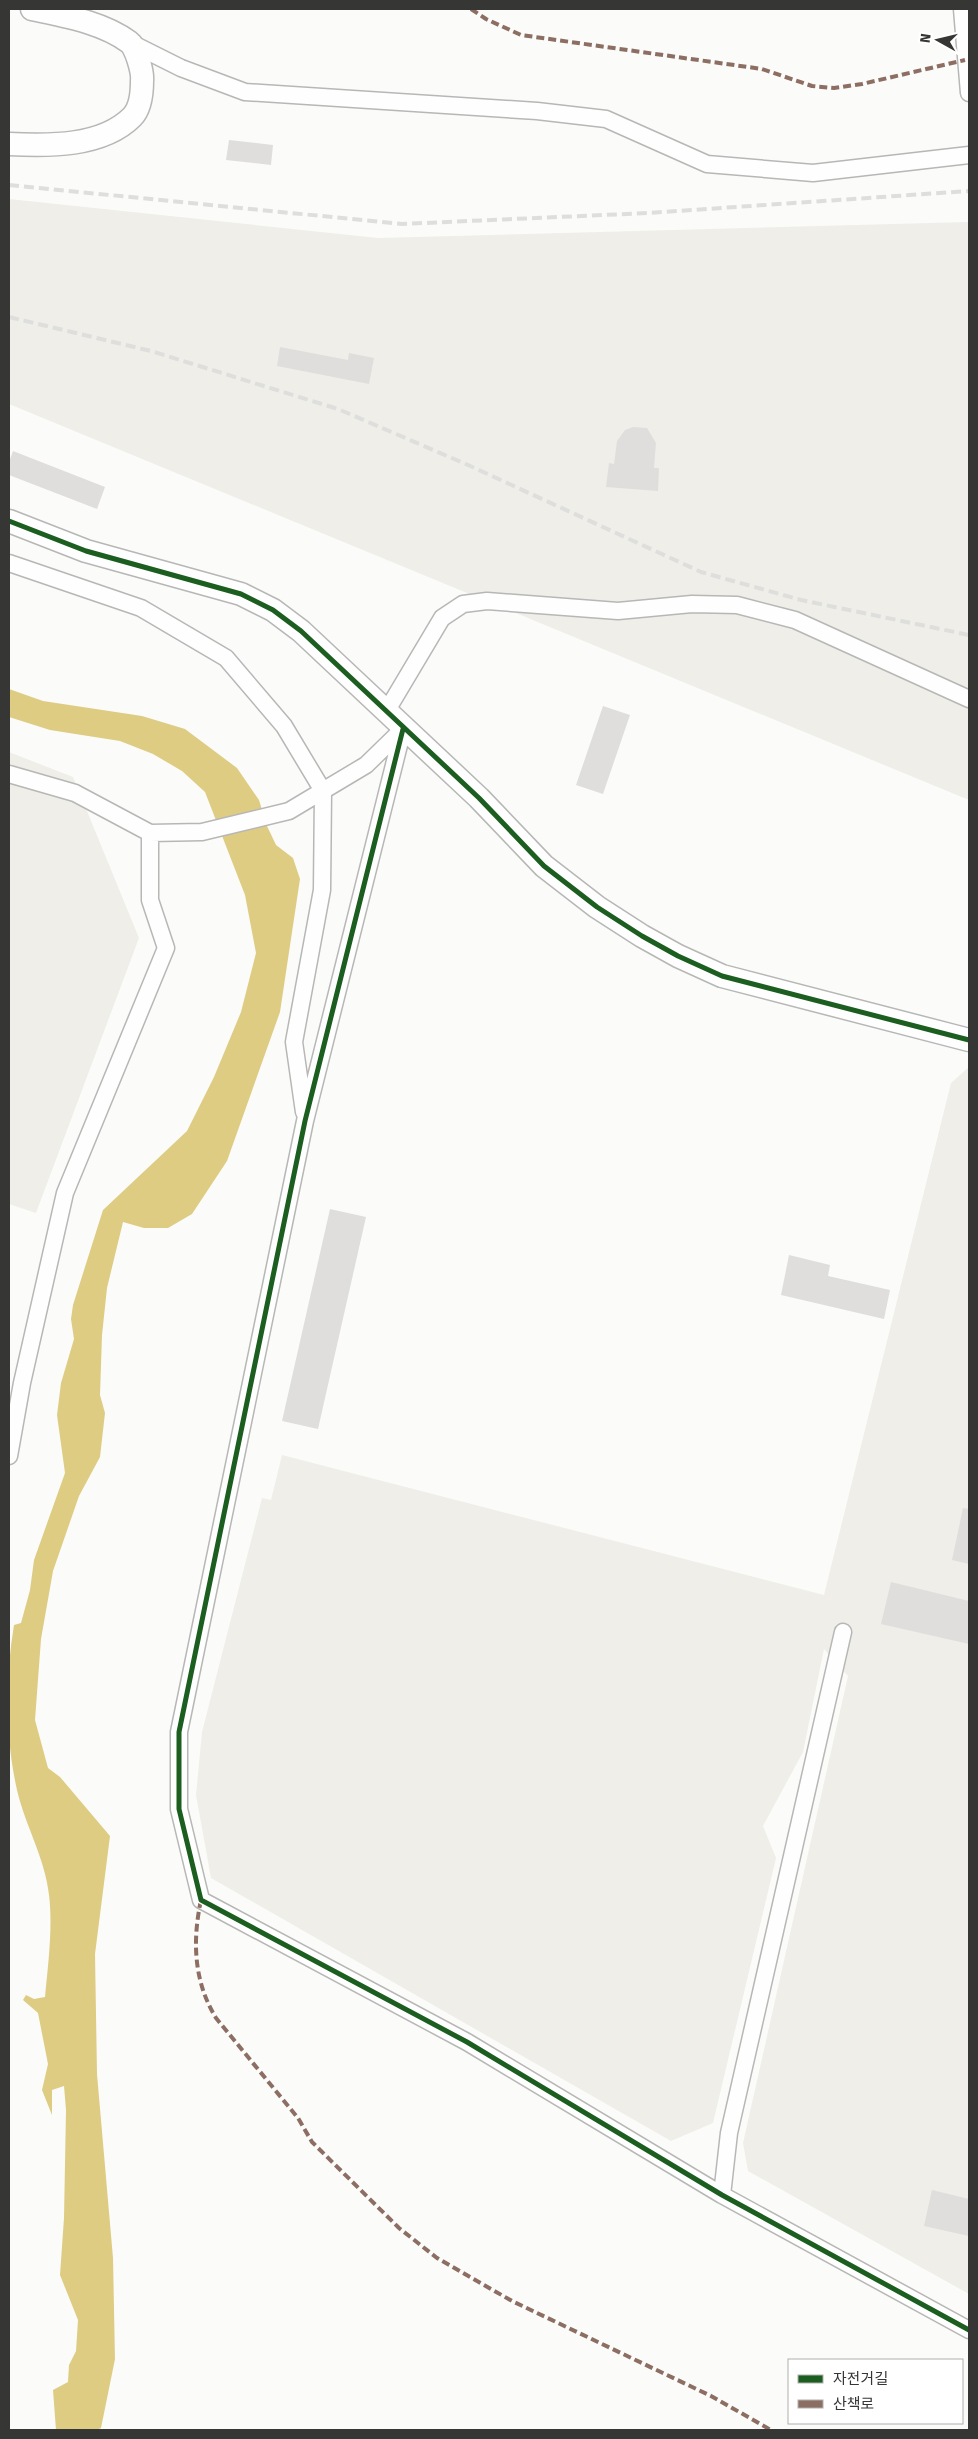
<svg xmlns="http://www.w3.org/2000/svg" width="978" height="2439" viewBox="0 0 978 2439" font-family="'Fira Sans','Noto Sans KR',sans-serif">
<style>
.built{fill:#efeee8}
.water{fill:#decc82}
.building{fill:#dfdedd}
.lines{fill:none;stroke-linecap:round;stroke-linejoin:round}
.street-casing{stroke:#b7b7b6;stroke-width:19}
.secondary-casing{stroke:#b7b7b6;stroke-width:25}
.street{stroke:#fefefe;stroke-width:16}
.secondary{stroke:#fefefe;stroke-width:22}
.rail{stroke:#dededd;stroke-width:4;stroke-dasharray:10 5;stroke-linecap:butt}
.quiet{stroke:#8d6e63;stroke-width:4;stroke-dasharray:8 4;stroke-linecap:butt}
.cycleway-casing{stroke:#fff;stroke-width:8}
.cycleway{stroke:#1b5e20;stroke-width:5}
</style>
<rect width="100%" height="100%" fill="#fbfbfa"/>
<path class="built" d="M 9,199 L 378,238 L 969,222 L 969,800 L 9,404 Z
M 9,752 L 73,777 L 139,938 L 36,1213 L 9,1204 Z
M 969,1067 L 969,2294 L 748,2171 L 743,2143 L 848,1676 L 824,1649 L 803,1752 L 763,1826 L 776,1858 L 713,2123 L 671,2141 L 211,1878 L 196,1795 L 202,1732 L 262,1498 L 271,1500 L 282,1455 L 824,1595 L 951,1083 Z"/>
<path class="water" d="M 9,689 L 43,701 L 142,716 L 185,729 L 237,768 L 259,800 L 267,826 L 276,845 L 293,858 L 300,879 L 280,1012 L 227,1161 L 192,1214 L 168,1228 L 144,1228 L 123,1222 L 107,1288 L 102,1335 L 100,1395 L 105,1413 L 100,1457 L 79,1496 L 53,1571 L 41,1639 L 35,1720 L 48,1768 L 60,1777 L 110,1836 L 95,1954 L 97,2074 L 113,2258 L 115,2359 L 101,2428 L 97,2430 L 56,2430 L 53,2390 L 68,2382 L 69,2365 L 76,2351 L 78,2320 L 60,2275 L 64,2218 L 66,2110 L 64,2086 L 52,2090 L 52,2115 L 42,2090 L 48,2064 L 38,2013 L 23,2000 L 26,1995 L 34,1999 L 45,1997 C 48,1965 53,1927 49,1895 C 45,1858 25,1825 17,1790 C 5,1736 5,1679 14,1625 L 21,1623 L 30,1590 L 34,1560 L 65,1473 L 57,1415 L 61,1383 L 74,1339 L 71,1319 L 73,1305 L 103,1210 L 187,1131 L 214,1077 L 241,1012 L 256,953 L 245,895 L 205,792 L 182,771 L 153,754 L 120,741 L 50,730 L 9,717 Z"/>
<path class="building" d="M 229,140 L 273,145 L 271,165 L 226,160 Z
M 280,347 L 348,360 L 349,353 L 374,358 L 369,384 L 277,366 Z
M 633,427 L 647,428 L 656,443 L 654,468 L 659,468 L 658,491 L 606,487 L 609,463 L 614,464 L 617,441 L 625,430 Z
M 13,451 L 105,487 L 97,509 L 9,475 L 9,462 Z
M 603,706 L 630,715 L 603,794 L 576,785 Z
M 330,1209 L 366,1217 L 318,1429 L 282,1421 Z
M 789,1255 L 830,1265 L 828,1276 L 890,1290 L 884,1319 L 781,1295 Z
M 963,1508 L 969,1509 L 969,1564 L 952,1560 Z
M 891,1582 L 969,1601 L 969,1644 L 881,1624 Z
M 932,2190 L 969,2199 L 969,2236 L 924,2226 Z"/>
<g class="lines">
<defs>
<path id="street" d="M 962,9 L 969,93
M 131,43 L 181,68 L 245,92 L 537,111 L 606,119 L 707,164 L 813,173 L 969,155
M 9,563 L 141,608 L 226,658 L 284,726 L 323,791 L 322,890 L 294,1042 L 304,1112
M 386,712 L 442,618 L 463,604 L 487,601 L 618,611 L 692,604 L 737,605 L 795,620 L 969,699
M 403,729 L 305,1121 L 179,1732 L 179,1809 L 201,1900 L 467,2042 L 722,2195 L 969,2330
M 9,774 L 75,793 L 150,833 L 202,832 L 289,811 L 366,765 L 403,729
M 9,1456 L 22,1383 L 65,1193 L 166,948 L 150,900 L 150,833
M 722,2195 L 729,2133 L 843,1632"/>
<path id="secondary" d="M 9,144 C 48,146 102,147 132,117 C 141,108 142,92 142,81 C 143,72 136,47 129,42 C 102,22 64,16 32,9
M 9,521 L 86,551 L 241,594 L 273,610 L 301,631 L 479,798 L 544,866 L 597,907 L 642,936 L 678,956 L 722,976 L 969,1040"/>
</defs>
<use href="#street" class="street-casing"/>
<use href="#secondary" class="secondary-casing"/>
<use href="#street" class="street"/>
<use href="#secondary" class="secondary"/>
<path class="rail" d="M 9,185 L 402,224 L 648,213 L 969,191
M 9,317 L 151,351 L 338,409 L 468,465 L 701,572 L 801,600 L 969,635"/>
<path class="quiet" d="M 471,9 L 486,19 L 521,35 L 762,69 L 812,86 L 834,88 L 862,84 L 965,60
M 201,1900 C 192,1942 194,1982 216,2018 L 298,2118 L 312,2142 L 399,2228 L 437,2258 L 512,2301 L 711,2396 L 771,2430"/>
<defs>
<path id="cycleway" d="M 9,521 L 86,551 L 241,594 L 273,610 L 301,631 L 479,798 L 544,866 L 597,907 L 642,936 L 678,956 L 722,976 L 969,1040
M 403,729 L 305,1121 L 179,1732 L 179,1809 L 201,1900 L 467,2042 L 722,2195 L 969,2330"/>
</defs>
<use href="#cycleway" class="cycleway-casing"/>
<use href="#cycleway" class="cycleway"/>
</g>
<rect width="978" height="2439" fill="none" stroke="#363635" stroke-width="20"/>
<rect x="788" y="2359" width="175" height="65" fill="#ffffff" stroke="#afafae"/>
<rect x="798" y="2375" width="25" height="8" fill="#1b5e20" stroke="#afafae"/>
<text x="833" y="2384" font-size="15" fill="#363635">자전거길</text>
<rect x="798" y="2400" width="25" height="8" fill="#8d6e63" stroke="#afafae"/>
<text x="833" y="2409" font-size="15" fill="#363635">산책로</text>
<g transform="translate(938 40) rotate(278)" stroke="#ffffff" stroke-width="4" paint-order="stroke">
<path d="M0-4L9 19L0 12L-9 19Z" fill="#363635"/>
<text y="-8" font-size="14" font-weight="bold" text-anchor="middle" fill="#363635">N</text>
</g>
</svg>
